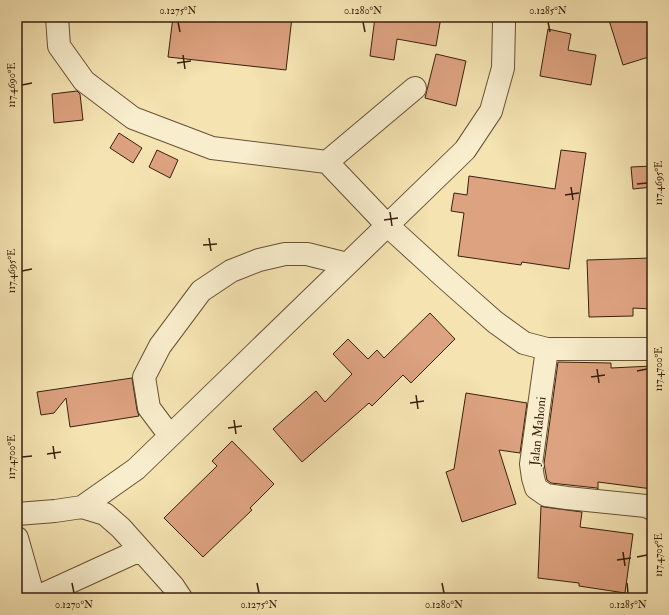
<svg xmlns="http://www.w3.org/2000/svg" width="669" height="615" viewBox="0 0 669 615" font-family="'IM FELL Double Pica',serif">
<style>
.building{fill:#dda280;stroke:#39200c}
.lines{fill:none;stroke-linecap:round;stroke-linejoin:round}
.minor-casing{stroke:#685136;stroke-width:24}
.minor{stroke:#f8edcd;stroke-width:22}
.ticks{fill:none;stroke:#39200c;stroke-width:1.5}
.labels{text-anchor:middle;stroke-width:3.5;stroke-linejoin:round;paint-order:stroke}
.street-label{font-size:13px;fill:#39200c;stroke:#f8edcd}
.neatline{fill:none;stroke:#39200c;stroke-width:1.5}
.ticks-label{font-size:10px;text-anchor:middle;fill:#39200c}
</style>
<rect width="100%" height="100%" fill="#f5e3b2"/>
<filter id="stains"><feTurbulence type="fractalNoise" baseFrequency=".005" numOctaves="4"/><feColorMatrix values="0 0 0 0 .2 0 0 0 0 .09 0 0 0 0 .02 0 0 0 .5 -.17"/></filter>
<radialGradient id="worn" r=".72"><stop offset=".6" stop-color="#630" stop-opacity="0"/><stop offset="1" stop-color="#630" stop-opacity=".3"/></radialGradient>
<path class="building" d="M 173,17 L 292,17 L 286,70 L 168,57 Z
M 375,17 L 441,17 L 436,46 L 397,39 L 394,60 L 370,56 Z
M 608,17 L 652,17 L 652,56 L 623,65 Z
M 548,29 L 571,34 L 568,50 L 596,55 L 591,85 L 540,76 Z
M 436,54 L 466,61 L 456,106 L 425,98 Z
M 77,91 L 80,94 L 83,120 L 54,123 L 52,94 Z
M 119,133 L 142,148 L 133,163 L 110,148 Z
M 157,150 L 178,160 L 170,178 L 149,167 Z
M 561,150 L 586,153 L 569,269 L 522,262 L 521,265 L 458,256 L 464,213 L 451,211 L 454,193 L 467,195 L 469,176 L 555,189 Z
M 652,166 L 652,187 L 633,189 L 631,167 Z
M 652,258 L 652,309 L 633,308 L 633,316 L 589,317 L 587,260 Z
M 430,313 L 455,339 L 411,383 L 403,375 L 372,406 L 369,403 L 302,462 L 273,429 L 316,391 L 325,402 L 352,374 L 333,354 L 348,339 L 368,359 L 377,350 L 384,358 Z
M 558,362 L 611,363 L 611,368 L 652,366 L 652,489 L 598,482 L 598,489 L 597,488 L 551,483 L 547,480 L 544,464 Z
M 132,378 L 137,410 L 139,416 L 70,427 L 66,398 L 54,413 L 41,415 L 37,392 Z
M 466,393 L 527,403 L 520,453 L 499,450 L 516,504 L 462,522 L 446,472 L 454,469 Z
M 232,441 L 274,484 L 250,508 L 252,510 L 203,557 L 164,518 L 217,466 L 212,461 Z
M 541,506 L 544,507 L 582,512 L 580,527 L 633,534 L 625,593 L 579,586 L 579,583 L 538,578 Z"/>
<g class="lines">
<defs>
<path id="minor" d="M 57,17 L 59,46 L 84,81 L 133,118 L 212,148 L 327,162 L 387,225 L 444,277 L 495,322 L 524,343 L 547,349 L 652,349
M 327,162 L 415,88
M 547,349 L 531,464 L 533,478 L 536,488 L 546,495 L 567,498 L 646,506 L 652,509
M 170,436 L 149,408 L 144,377 L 160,346 L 201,291 L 231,271 L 259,260 L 285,254 L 307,254 L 347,264
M 82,507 L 136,469 L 465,150 L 491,111 L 503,68 L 504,23 L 503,17
M 17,514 L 55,511 L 82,507 L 105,514 L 121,528 L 173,586 L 181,598
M 17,538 L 34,598
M 35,598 L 140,550"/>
</defs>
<use href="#minor" class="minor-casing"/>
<use href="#minor" class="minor"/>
</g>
<path class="ticks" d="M 178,22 L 180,32M 363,22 L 365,32M 548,22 L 550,32M 183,55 L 185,69M 177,63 L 191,61M 22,85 L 32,83M 637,184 L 647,183M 571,187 L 573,200M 565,195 L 579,193M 390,212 L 392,226M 384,220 L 398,218M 209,238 L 211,251M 203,245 L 217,244M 22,271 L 32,269M 597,369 L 599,383M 637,371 L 647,369M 591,377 L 605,375M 416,395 L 418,409M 410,403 L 424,401M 234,420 L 236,434M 228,428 L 242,426M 53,446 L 55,459M 47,454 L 61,452M 22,457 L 32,456M 623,552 L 625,566M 637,557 L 647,555M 617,560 L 631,558M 72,583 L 74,593M 257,583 L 259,593M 442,583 L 444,593M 627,583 L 628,593"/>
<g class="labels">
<g class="street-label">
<text transform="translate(537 431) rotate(-84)" y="5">Jalan Mahoni</text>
</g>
</g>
<rect width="669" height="615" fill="none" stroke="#f5e3b2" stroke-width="44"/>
<rect x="22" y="22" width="625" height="571" class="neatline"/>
<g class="ticks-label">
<text x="178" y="14">0.1275°N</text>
<text x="363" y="14">0.1280°N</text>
<text x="548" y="14">0.1285°N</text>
<text transform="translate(11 85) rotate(-90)" y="4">117.4690°E</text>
<text transform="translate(658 183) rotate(-90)" y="4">117.4695°E</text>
<text transform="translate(11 271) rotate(-90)" y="4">117.4695°E</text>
<text transform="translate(658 369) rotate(-90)" y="4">117.4700°E</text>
<text transform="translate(11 457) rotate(-90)" y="4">117.4700°E</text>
<text transform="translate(658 555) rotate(-90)" y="4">117.4705°E</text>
<text x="74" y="608">0.1270°N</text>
<text x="259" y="608">0.1275°N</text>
<text x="444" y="608">0.1280°N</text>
<text x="628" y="608">0.1285°N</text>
</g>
<rect width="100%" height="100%" filter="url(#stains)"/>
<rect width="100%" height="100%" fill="url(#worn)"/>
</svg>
